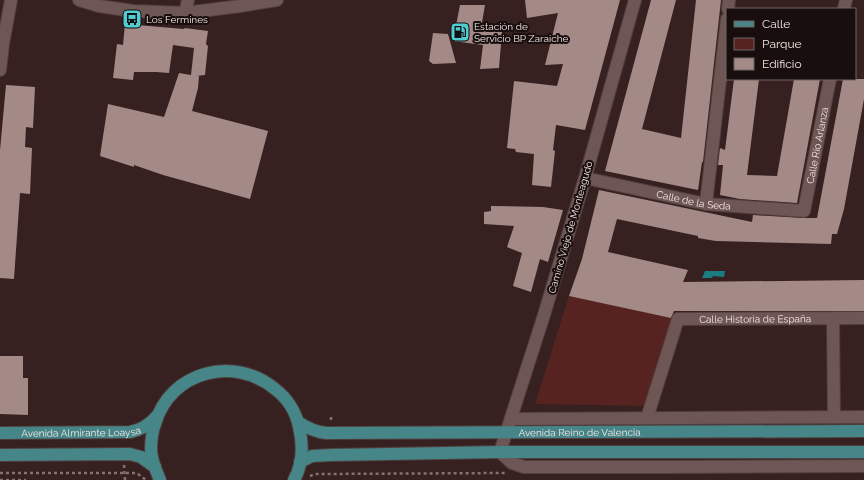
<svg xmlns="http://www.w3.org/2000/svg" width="864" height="480" viewBox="0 0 864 480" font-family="Raleway,sans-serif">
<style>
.green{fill:#572321}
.water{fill:#1b7d81}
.building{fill:#a38a87}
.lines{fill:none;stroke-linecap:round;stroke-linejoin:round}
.minor-casing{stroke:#503f3e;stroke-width:14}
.major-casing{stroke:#503f3e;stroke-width:14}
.path{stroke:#847170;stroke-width:2.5;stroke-dasharray:3 3;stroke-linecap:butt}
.minor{stroke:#6e5654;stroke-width:12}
.major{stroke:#468588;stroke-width:12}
.labels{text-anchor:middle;stroke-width:4;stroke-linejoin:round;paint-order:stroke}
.poi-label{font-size:10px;fill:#f5e6e5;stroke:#170e0d;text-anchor:start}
.street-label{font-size:10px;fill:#f5e6e5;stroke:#170e0d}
</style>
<rect width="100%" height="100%" fill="#362120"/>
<path class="green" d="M 569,296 L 678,319 L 650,406 L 535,404 Z"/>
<path class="water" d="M 705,271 L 725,271 L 724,277 L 713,276 L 712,278 L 702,278 Z"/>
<path class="building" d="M 525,0 L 620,0 L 585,130 L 556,125 L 553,150 L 555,151 L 551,187 L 532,185 L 534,154 L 516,152 L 515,149 L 507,148 L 514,81 L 557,86 L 563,64 L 545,65 L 558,13 L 527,18 Z
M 651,0 L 676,0 L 642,129 L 681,138 L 696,0 L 721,0 L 703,162 L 702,162 L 698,190 L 605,171 Z
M 460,5 L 485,5 L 481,28 L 502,32 L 499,68 L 480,69 L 483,45 L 453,41 Z
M 125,24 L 184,29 L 185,28 L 208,31 L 206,44 L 208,46 L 205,75 L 196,76 L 199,76 L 198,88 L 192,111 L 268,131 L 250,199 L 163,175 L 134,165 L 134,167 L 100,156 L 108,104 L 164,117 L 179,73 L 191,75 L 194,48 L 173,45 L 169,73 L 156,72 L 134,72 L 133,80 L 113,78 L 117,44 L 123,45 Z
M 433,33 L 448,34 L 456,63 L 433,64 L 429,61 Z
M 734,79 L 759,79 L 747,175 L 777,176 L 794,79 L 820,79 L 797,203 L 740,199 L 720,195 L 723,165 L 718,165 L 720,148 L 725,150 Z
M 843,79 L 864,79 L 864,99 L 844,209 L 837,234 L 832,234 L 831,244 L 716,241 L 698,238 L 698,236 L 617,219 L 608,252 L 688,270 L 683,282 L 864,280 L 864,311 L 674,311 L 671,318 L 569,296 L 582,259 L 599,190 L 752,222 L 753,215 L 803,218 L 817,218 Z
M 6,85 L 35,87 L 33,128 L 26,127 L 25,147 L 32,148 L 30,194 L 20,193 L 14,279 L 0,278 L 0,150 Z
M 491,206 L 543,207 L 563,210 L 548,262 L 540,259 L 531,292 L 513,286 L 522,253 L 507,247 L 514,226 L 484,224 L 484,212 L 491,211 Z
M 0,356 L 23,356 L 23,378 L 28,378 L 28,415 L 0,414 Z"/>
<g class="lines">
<defs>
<g id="minor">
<path d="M 79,0 L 99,6 L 133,11 L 185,13 L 240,6 L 277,0"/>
<path d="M 635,0 L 585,178 L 544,315 L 500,452 L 512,463 L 524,467 L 670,467 L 864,466"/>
<path d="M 728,9 L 729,0"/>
<path d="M 844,9 L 846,0"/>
<path d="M 185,13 L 188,0"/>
<path d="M 0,70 L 3,44 L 11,0"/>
<path id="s1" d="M 585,178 L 706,204 L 804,211 L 830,79"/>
<path d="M 706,204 L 727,19"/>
<path d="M 833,318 L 834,417"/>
<path id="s2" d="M 647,418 L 678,319 L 864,318"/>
<path d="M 511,419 L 864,417"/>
</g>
<g id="major">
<path id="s3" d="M 298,422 C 307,428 315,432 326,433 L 864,431"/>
<path id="s4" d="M 0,433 L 130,432 C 141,430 149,425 156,417"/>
<path d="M 0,455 L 130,454 L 141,457 L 155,467"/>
<path d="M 300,462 L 312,456 L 331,455 L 500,452 L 864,452"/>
<path d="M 160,480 C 156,471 152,461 151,451 C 151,442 152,432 155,424 C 170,371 234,355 275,389 C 287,398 296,412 299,427 C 303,444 303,464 294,480"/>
</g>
</defs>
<use href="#minor" class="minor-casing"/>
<use href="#major" class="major-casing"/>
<path class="path" d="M 331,417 L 331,422
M 124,465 L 125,480
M 0,473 L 133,473 L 138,474 L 146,480
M 310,476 L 315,474 L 321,474 L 505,473
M 0,480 L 26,480"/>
<use href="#minor" class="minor"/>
<use href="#major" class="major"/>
</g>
<defs>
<symbol id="bus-square" viewBox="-11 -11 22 22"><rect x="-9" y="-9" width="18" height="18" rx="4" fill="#51ccd2" stroke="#170e0d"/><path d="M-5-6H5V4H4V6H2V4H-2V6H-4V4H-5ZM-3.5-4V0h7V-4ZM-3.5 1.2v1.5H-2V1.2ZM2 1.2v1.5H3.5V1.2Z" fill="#111"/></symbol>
<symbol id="fuel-square" viewBox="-11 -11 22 22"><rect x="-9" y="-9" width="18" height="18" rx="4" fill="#51ccd2" stroke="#170e0d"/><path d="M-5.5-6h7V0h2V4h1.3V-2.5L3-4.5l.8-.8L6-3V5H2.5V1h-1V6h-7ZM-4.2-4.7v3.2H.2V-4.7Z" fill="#111"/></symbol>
</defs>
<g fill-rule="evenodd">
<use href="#bus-square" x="121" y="8" width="22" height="22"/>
<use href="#fuel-square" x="449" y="21" width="22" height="22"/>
</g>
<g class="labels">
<g class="poi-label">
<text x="146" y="23">Los Fermines</text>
<text x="474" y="30">Estación de<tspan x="474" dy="12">Servicio BP Zaraiche</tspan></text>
</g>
<g class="street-label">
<text dy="4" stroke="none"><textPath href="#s1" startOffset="289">Calle Río Arlanza</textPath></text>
<text dy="4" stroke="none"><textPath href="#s1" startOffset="111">Calle de la Seda</textPath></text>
<text transform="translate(570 227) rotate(-74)" y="4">Camino Viejo de Monteagudo</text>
<text dy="4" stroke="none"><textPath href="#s2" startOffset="181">Calle Historia de España</textPath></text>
<text dy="4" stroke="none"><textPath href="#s4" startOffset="81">Avenida Almirante Loaysa</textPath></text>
<text dy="4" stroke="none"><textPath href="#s3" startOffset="284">Avenida Reino de Valencia</textPath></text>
</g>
</g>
<rect x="726" y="8" width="130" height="72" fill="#170e0d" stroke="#706463"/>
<rect x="734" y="21" width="20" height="6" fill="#468588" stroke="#706463"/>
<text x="762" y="28" font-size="12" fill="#f5e6e5">Calle</text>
<rect x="734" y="38" width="20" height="12" fill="#572321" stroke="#706463"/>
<text x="762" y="48" font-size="12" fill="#f5e6e5">Parque</text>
<rect x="734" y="58" width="20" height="12" fill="#a38a87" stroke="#706463"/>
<text x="762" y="68" font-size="12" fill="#f5e6e5">Edificio</text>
</svg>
